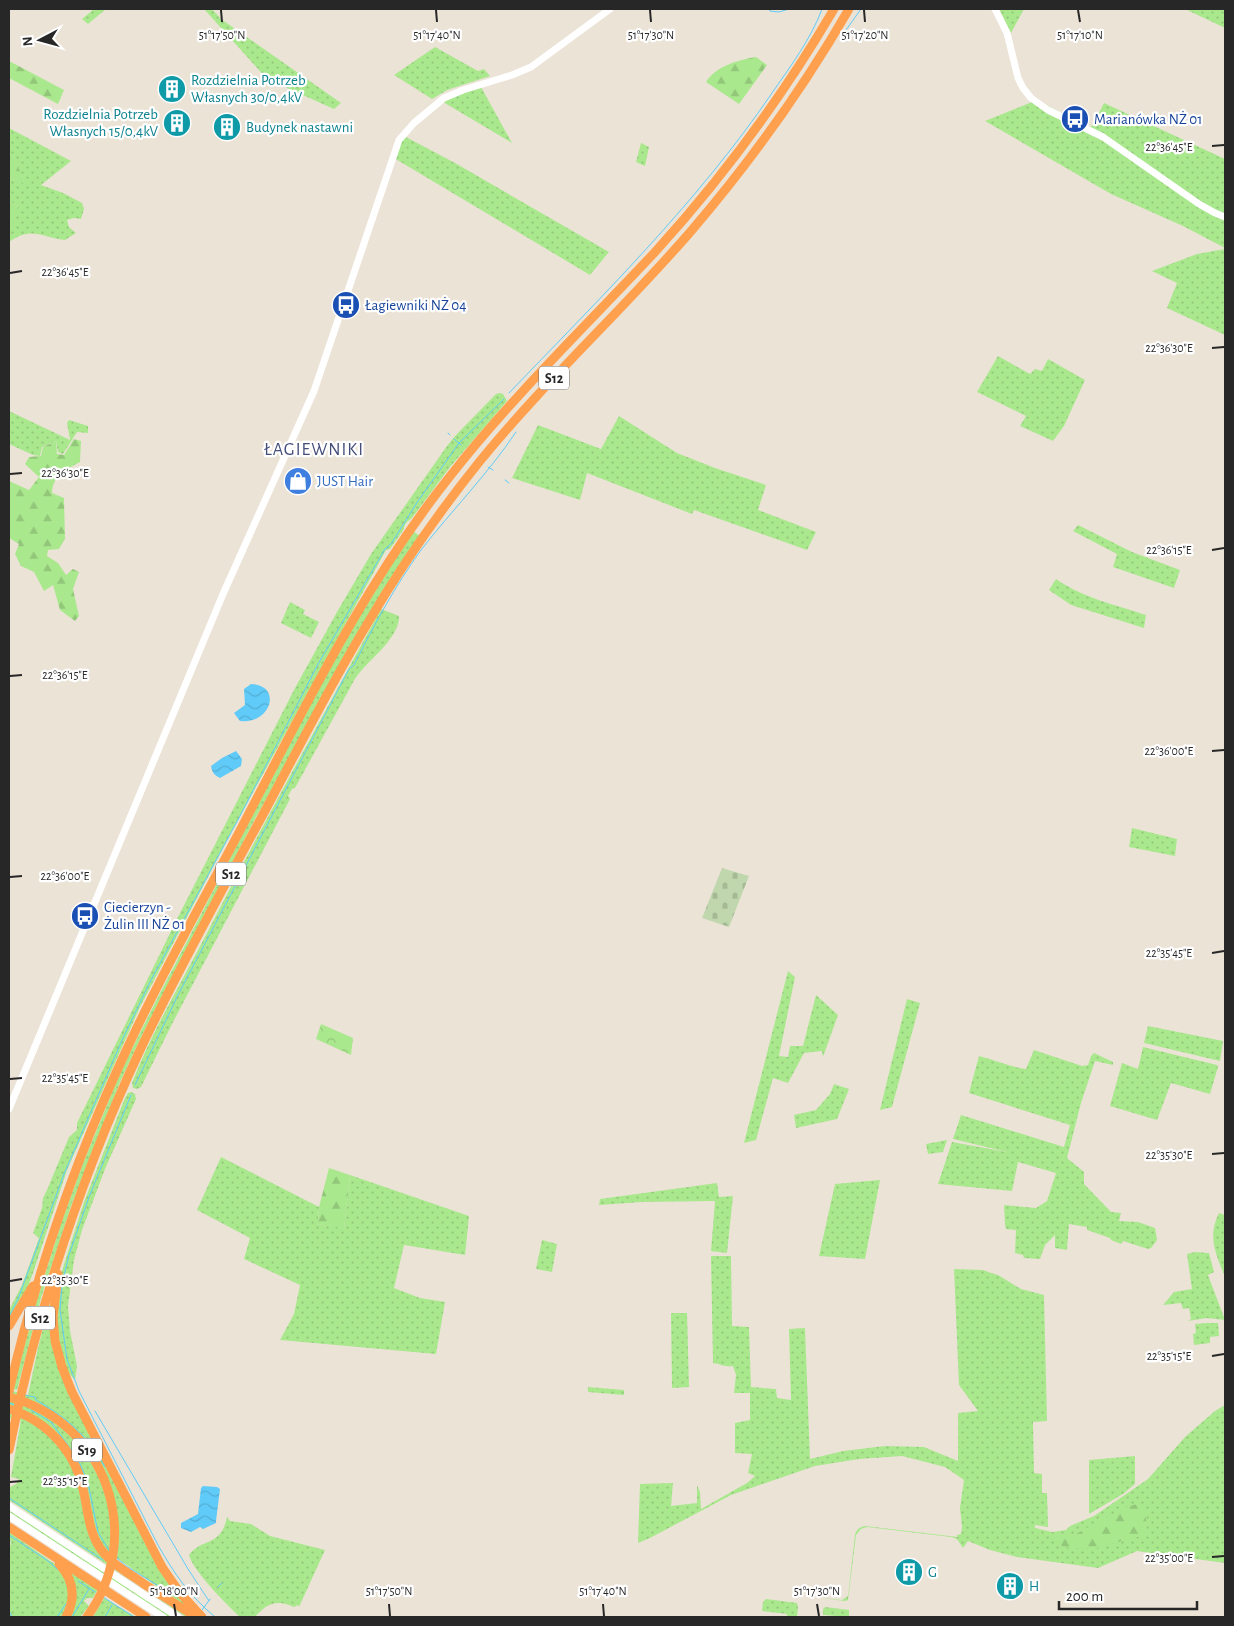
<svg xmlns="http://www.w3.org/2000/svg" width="1234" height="1626" viewBox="0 0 1234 1626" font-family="'Alegreya Sans',sans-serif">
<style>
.grass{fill:url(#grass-dots)}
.forest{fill:url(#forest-firs)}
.cemetery{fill:url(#cemetery-stones)}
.park{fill:url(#park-crowns)}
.water{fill:url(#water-waves)}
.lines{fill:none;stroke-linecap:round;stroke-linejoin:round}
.stream{stroke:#60cbf8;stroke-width:1}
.secondary{stroke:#fff;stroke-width:7}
.highway{stroke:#ffa04f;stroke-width:9}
.ticks{fill:none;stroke:#272727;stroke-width:2}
.labels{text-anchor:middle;stroke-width:4.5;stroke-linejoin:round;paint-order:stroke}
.shield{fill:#fff;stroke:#686868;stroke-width:1}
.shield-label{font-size:14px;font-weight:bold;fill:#272727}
.culture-label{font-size:15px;fill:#0d838f;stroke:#fff;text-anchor:start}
.transit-label{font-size:15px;fill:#164399;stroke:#fff;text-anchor:start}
.shop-label{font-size:15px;fill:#366cbe;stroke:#fff;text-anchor:start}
.quarter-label{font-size:18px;letter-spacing:1px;fill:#454d7b;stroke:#fff}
.ticks-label{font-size:12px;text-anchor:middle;fill:#272727;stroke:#fff;stroke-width:4.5;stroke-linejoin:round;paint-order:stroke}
</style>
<defs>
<pattern id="grass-dots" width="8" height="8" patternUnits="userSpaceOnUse" patternTransform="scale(1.25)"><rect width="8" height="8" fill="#aae88e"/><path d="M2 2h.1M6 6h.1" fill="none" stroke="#92c77a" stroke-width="1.8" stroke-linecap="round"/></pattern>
<pattern id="forest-firs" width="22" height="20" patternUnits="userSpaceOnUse" patternTransform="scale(1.25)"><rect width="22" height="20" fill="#aae88e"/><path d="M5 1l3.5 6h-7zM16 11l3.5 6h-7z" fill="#92c77a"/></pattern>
<pattern id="cemetery-stones" width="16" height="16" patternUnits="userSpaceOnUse" patternTransform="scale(1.25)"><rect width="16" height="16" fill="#c0d7ad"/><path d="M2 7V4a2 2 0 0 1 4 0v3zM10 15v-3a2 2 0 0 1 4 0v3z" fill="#a5b995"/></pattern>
<pattern id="park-crowns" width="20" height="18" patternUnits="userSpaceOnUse" patternTransform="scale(1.25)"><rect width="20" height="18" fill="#aae88e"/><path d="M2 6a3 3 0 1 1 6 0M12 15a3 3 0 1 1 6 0" fill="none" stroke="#92c77a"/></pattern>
<pattern id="water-waves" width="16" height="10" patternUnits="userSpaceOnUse" patternTransform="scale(1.25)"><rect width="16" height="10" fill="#60cbf8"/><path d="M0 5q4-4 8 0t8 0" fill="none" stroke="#53aed5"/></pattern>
</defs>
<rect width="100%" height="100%" fill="#ece3d7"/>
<path class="grass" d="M 94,9 L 106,9 L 88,24 L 82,19 Z
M 204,9 L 212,9 L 221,19 L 341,103 L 334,109 L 267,79 Z
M 999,9 L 1024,9 L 1011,33 Z
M 1185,9 L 1225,9 L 1225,28 Z
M 435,47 L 478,71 L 484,69 L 490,76 L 447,90 L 432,99 L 394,75 Z
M 481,87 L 512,143 L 443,102 L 454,96 Z
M 1037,100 L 1089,127 L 1093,125 L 1104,103 L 1225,159 L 1225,248 L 1183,226 L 1111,194 L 985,121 Z
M 9,128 L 71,161 L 41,185 L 63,193 L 82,203 L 84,209 L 81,219 L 74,218 L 67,220 L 69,227 L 76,233 L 65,240 C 40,237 32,226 9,242 L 9,224 L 18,206 L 9,201 L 9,178 L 25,183 L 12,155 L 9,153 Z
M 404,136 L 455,163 L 609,252 L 590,275 L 394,158 Z
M 641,143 L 649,147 L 645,166 L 636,162 Z
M 1225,249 L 1225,335 L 1167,308 L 1177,283 L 1152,271 L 1197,254 Z
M 998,356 L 1030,374 L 1035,369 L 1042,371 L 1048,359 L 1085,380 L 1064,426 L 1053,441 L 1020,426 L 1026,416 L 977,392 Z
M 500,393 L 503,394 L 507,401 L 450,467 L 412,518 C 408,521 404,524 404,529 L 390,549 L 386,550 L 234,827 L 140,1007 L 67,1170 L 34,1270 L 23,1300 L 9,1323 L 9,1310 L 22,1285 L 39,1238 L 33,1233 L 42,1208 L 43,1198 L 47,1190 L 69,1137 L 77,1130 L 77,1123 L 178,917 L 295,688 L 337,612 L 371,554 L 447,446 L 455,436 L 496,394 Z
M 9,411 L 70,440 L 67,423 L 69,420 L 88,426 L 88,433 L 77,432 L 63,454 L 58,452 L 56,441 L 42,447 L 40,456 L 33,455 L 9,444 Z
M 619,416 L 677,453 L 715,468 L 766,485 L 758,510 L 816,532 L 807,550 L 694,510 L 692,514 L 587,473 L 580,500 L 512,478 L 538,425 L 601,449 Z
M 1078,525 L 1132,552 L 1180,570 L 1174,588 L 1113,567 L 1117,554 L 1073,531 Z
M 413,531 L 420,536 L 257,815 L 143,1033 L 120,1082 L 71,1206 L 41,1298 L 17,1390 L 13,1389 L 36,1303 L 62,1221 L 84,1161 L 122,1069 L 156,1001 L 339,649 Z
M 1056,579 C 1083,598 1116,605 1146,615 L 1144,628 L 1071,605 L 1049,590 Z
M 290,602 L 305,610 L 303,614 L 319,622 L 311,638 L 281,623 Z
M 381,609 L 399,616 C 400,636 373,657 361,671 C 356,676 353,682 350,688 L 295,788 L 292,789 L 288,796 L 290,799 L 172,1024 L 141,1087 L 137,1089 L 133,1088 L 132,1083 C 152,1031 182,982 207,933 C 263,824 322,717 381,609 Z
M 1132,828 L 1177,839 L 1175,856 L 1129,847 Z
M 788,971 L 795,977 L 779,1056 L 788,1057 L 790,1046 L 803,1046 L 816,995 L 838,1015 L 823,1057 L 822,1051 L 804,1053 L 788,1083 L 773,1078 L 756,1140 L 744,1143 Z
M 907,999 L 920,1003 L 892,1107 L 880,1110 Z
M 1148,1026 L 1223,1041 L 1220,1061 L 1144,1043 Z
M 1143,1047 L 1217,1065 L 1218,1067 L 1210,1094 L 1171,1083 L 1157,1120 L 1110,1106 L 1122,1063 L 1138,1069 Z
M 1034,1050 L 1082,1066 L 1088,1065 L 1091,1056 L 1094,1053 L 1113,1062 L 1113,1065 L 1095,1061 L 1081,1103 L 1067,1158 L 1084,1172 L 1084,1184 L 1111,1212 L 1121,1213 L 1119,1221 L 1138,1222 L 1155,1228 L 1157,1240 L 1151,1248 L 1148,1249 L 1123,1241 L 1121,1244 L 1111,1240 L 1110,1238 L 1087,1230 L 1087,1227 L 1069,1224 L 1067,1250 L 1055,1248 L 1055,1235 L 1045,1245 L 1040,1259 L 1024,1258 L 1023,1255 L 1015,1253 L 1016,1230 L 1006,1229 L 1005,1225 L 1004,1205 L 1036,1208 L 1047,1201 L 1056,1173 L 1018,1162 L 1012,1191 L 938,1184 L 952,1142 L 1007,1152 L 953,1139 L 961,1115 L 1064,1147 L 1070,1125 L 969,1093 L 979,1056 C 995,1060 1010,1067 1026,1069 Z
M 834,1084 L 849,1089 L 837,1119 L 796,1128 L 794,1115 L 816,1110 L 830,1094 Z
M 131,1092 L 135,1094 L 136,1099 L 105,1169 L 82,1230 L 74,1260 L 68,1306 L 70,1331 L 77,1366 L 75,1380 L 65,1369 L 57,1329 L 58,1286 L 64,1264 L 84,1202 L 125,1098 L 128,1093 Z
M 947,1140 L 943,1152 L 928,1154 L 926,1144 Z
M 221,1157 L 319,1207 L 318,1224 L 344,1229 L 350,1175 L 469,1216 L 465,1255 L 404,1245 L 394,1288 L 420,1298 L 445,1302 L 436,1354 L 280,1340 L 294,1314 L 300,1285 L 244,1259 L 250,1238 L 197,1210 Z
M 880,1180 L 865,1259 L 819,1256 L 835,1184 Z
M 717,1183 L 719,1197 L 733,1196 L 727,1253 L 711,1251 L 715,1201 L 642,1202 L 599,1205 L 600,1199 Z
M 1219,1213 L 1225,1215 L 1225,1277 C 1216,1254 1207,1237 1219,1213 Z
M 542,1240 L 557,1244 L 552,1272 L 536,1269 Z
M 1195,1252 L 1209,1253 L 1214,1272 L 1208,1275 L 1225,1320 L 1207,1318 L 1188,1321 L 1191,1319 L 1189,1308 L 1183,1309 L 1181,1303 L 1163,1305 L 1174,1292 L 1192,1289 L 1187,1254 Z
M 711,1256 L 731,1256 L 732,1326 L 749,1327 L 751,1387 L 776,1389 L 777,1398 L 791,1400 L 789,1329 L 805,1328 L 810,1459 L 843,1451 L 885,1446 L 924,1447 L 958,1461 L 958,1413 L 978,1411 L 959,1385 L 954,1269 L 983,1270 L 991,1273 L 998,1275 L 1021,1289 L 1044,1295 L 1047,1421 L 1033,1422 L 1034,1473 L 1042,1474 L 1042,1493 L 1047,1493 L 1048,1527 L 1035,1525 L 1035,1528 L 1052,1532 L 1066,1530 L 1070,1526 L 1094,1516 L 1148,1479 L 1185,1437 L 1215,1411 L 1225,1405 L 1225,1563 L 1137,1551 L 1098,1568 L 1017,1557 L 990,1550 L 968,1541 L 963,1548 L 957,1539 L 951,1537 L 867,1527 L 861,1529 L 856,1535 L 848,1600 L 845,1601 L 812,1597 L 842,1600 L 848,1596 L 855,1535 C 856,1530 859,1527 865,1526 L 958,1537 L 957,1535 L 961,1534 L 962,1527 L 960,1508 L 964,1480 L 945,1467 L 902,1456 L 859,1459 L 815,1466 L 731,1495 L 650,1538 L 638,1543 L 640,1484 L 673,1483 L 671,1506 L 697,1503 L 697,1485 L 700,1492 L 701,1509 L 747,1483 L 755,1476 L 748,1473 L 752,1454 L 735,1453 L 735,1423 L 750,1420 L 750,1393 L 734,1393 L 736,1375 L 733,1366 C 722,1367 722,1364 713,1363 Z
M 51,1304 L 61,1373 L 191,1611 L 117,1558 L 119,1536 L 115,1503 L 108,1479 L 93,1451 L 37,1403 L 9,1393 L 9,1390 L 28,1395 L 38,1348 L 49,1305 Z
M 671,1313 L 687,1313 L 689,1387 L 672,1388 Z
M 1207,1323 L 1218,1323 L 1219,1336 L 1210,1337 L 1210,1343 L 1194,1345 L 1193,1334 L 1196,1333 L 1195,1324 Z
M 588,1387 L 624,1390 L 624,1395 L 588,1392 Z
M 9,1400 C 16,1403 24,1405 31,1408 C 77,1430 108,1476 111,1527 C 111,1536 109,1545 109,1554 L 99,1541 L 70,1449 L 9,1407 Z
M 9,1414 L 22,1417 L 47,1432 L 71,1462 L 98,1550 L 190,1617 L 186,1617 L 9,1500 L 9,1486 L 10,1487 L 16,1484 L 19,1479 L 11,1477 L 21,1420 L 9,1418 Z
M 1135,1456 L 1135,1484 L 1123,1494 L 1089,1514 L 1089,1460 Z
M 9,1510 L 173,1617 L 168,1617 L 9,1512 Z
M 227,1517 L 230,1521 L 251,1524 L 270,1536 L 325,1550 L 299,1607 L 298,1605 L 294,1607 C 277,1599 267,1603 255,1617 L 240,1617 C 227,1605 193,1571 189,1555 C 203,1537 221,1547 227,1517 Z
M 9,1532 L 59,1567 C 71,1581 73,1602 61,1617 L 9,1617 L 9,1545 L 11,1545 Z
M 70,1572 L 98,1589 L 93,1598 L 87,1598 L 84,1601 L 89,1606 L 80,1617 L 70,1617 C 75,1599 79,1591 70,1572 Z
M 104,1598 L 136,1617 L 93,1617 Z
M 766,1599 L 797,1603 L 798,1607 L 797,1617 L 787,1617 L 787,1614 L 762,1611 L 763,1602 Z
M 825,1607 L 849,1610 L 849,1617 L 823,1615 L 823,1609 Z"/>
<path class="forest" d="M 756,57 L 767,65 L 739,104 L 706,82 C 716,66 738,60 756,57 Z
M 9,61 L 64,90 L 58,104 L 9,78 Z
M 9,153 L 12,154 L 26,184 L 9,178 Z
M 9,201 L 18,206 L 9,239 Z
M 74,439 L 81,441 L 80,462 C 65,470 53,475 52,493 L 64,498 L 65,539 L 59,549 L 48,550 L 47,556 L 58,563 L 66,575 L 73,569 L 79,572 L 73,589 L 79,616 L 75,621 L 60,610 L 53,585 L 44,591 L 34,572 L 21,566 L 15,554 L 19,544 L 9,538 L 9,481 L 29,490 L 39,477 L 25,464 L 29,457 L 41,456 L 43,447 L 56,441 L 57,454 L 64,455 Z
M 329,1168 L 350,1175 L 344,1230 L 318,1224 L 319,1207 Z
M 1137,1504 L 1141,1504 C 1146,1514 1147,1523 1147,1534 L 1093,1549 L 1063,1547 L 1052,1537 L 1076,1534 L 1124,1508 Z"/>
<path class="cemetery" d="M 722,868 L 749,876 L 729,927 L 702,918 Z"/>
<path class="park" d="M 321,1024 L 353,1038 L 351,1055 L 316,1039 Z"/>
<path class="water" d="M 251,684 C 283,685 271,725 240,721 L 234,713 L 245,705 L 244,689 Z
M 236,751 L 242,759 L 241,766 L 220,778 C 214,775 212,772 211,766 L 222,758 Z
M 203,1486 L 217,1487 L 220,1489 L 216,1521 L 216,1523 L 203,1529 L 200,1527 L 191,1532 L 181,1528 L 181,1523 L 198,1514 L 201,1488 Z"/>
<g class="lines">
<path class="stream" d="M 769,9 L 770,11 L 779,12 L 789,9
M 846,30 L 861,9
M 509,393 C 601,297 697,203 772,93 C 790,67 811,39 822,9
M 448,433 L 450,435
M 454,439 L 461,445
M 488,467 L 493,470
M 505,480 L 509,483
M 135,1085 L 178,995 L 349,669 L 354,665 C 374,625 395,586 421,550 C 452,510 488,474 516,432
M 131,1095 L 89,1197 L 69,1255 L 62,1284 L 60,1310 L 67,1359 L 79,1391 L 158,1545 C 175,1575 189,1595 215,1617
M 9,1317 L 18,1299 L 64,1174 L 123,1038 L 151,980 L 240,816 L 318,664 L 385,549 L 391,544 L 418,501 L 459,443 L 504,399
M 24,1395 L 35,1397 L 36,1400 C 68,1419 86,1434 105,1467
M 9,1403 L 15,1405
M 31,1410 L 51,1422 L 78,1459 L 88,1483 L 98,1532 L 110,1552
M 95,1411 L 188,1569 L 209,1601
M 9,1498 L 103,1560
M 9,1535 L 48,1561 L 57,1569
M 117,1558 L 126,1566 L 157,1585
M 78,1581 L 95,1592
M 218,1587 L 222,1583
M 103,1597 L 134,1617
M 202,1610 L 210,1599
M 9,1611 L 12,1617
M 57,1617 L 66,1604
M 72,1617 L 89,1589
M 105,1617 L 112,1605"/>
<path class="secondary" d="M 995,9 L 1007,33 L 1018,78 L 1023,88 L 1031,98 L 1048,110 L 1103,137 L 1199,204 L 1215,213 L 1225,217
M 9,1109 L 223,594 L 314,391 L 399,140 L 414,123 L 444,98 L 463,90 L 512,75 L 531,67 L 610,9
M 9,1506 L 178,1617
M 9,1516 L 163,1617"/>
<path class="highway" d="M 58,1274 L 53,1317 L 55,1341 L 62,1367 L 72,1392 L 162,1567 L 180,1593 L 202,1617
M 9,1326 L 33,1286
M 9,1391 C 36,1274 75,1160 126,1051 C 162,972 206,896 246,819 C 308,701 367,580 451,475 C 513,396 586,326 655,252 C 723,177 783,96 834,9
M 9,1397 C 106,1422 146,1536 87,1617
M 9,1409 C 46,1420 75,1451 83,1489 C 88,1509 88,1530 100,1548 C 111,1564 129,1573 144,1584 C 161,1595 179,1606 196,1617
M 9,1450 C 37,1311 81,1176 141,1048 C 180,966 224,887 267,807 C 300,745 332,682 369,621 C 402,565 439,512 480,461 C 546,380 624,309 692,230 C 751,161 804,87 849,9
M 9,1527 L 146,1617
M 59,1564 C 74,1580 76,1598 66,1617"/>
</g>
<path class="ticks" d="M 221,10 L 222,22M 436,10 L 437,22M 650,10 L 651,22M 864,10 L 865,22M 1078,10 L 1080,22M 1212,146 L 1224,145M 10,273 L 22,271M 1212,348 L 1224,347M 10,474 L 22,473M 1212,550 L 1224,548M 10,676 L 22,675M 1212,751 L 1224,750M 10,877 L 22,876M 1212,953 L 1224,951M 10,1079 L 22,1078M 1212,1154 L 1224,1153M 10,1281 L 22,1279M 1212,1356 L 1224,1354M 10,1482 L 22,1481M 1212,1557 L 1224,1556M 174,1604 L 176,1616M 389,1604 L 390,1616M 603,1604 L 604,1616M 817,1604 L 819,1616"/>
<defs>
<symbol id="building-disc" viewBox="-11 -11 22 22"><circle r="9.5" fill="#0f9aa8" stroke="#fff"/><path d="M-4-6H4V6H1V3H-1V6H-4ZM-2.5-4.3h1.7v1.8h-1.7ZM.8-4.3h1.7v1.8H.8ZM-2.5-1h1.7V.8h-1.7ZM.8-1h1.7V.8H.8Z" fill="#fff"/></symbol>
<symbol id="bus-disc" viewBox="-11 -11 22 22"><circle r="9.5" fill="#1a4fb4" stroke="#fff"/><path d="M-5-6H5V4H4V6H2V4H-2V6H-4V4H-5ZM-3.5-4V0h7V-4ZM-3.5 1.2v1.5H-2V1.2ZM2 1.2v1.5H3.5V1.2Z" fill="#fff"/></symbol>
<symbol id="shop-disc" viewBox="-11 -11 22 22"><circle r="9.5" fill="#3f7fe0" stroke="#fff"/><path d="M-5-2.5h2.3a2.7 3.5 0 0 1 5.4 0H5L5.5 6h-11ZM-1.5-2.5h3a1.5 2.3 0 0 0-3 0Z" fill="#fff"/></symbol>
</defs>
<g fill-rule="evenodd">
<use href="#building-disc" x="156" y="73" width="32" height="32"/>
<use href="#bus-disc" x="1059" y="103" width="32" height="32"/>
<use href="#building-disc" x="161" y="107" width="32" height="32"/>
<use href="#building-disc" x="211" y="111" width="32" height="32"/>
<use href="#bus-disc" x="330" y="289" width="32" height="32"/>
<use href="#shop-disc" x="282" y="465" width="32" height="32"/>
<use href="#bus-disc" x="69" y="900" width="32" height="32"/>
<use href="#building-disc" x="893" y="1556" width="32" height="32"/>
<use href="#building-disc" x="994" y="1570" width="32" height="32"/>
</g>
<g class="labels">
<g class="shield">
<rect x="539" y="366.5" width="30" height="23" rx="4"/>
<rect x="216" y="862.5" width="30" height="23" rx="4"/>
<rect x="25" y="1306.5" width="30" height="23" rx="4"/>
<rect x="72" y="1438.5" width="30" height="23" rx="4"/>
</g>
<g class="shield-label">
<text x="554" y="383">S12</text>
<text x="231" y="879">S12</text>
<text x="40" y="1323">S12</text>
<text x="87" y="1455">S19</text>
</g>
<g class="culture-label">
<text x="191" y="85">Rozdzielnia Potrzeb<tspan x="191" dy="17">Własnych 30/0,4kV</tspan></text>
<text x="158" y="119" text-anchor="end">Rozdzielnia Potrzeb<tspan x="158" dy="17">Własnych 15/0,4kV</tspan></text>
<text x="246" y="132">Budynek nastawni</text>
<text x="928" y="1577">G</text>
<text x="1029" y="1591">H</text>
</g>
<g class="transit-label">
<text x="1094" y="124">Marianówka NŻ 01</text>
<text x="365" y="310">Łagiewniki NŻ 04</text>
<text x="104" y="912">Ciecierzyn -<tspan x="104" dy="17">Żulin III NŻ 01</tspan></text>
</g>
<g class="shop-label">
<text x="317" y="486">JUST Hair</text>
</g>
<g class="quarter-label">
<text x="314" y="455">ŁAGIEWNIKI</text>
</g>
</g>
<g class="ticks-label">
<text x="222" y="39">51°17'50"N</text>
<text x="437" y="39">51°17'40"N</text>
<text x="651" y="39">51°17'30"N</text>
<text x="865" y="39">51°17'20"N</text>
<text x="1080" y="39">51°17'10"N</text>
<text x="1169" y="151">22°36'45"E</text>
<text x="65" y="276">22°36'45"E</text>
<text x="1169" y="352">22°36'30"E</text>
<text x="65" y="477">22°36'30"E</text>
<text x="1169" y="554">22°36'15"E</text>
<text x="65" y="679">22°36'15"E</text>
<text x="1169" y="755">22°36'00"E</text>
<text x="65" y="880">22°36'00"E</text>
<text x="1169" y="957">22°35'45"E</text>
<text x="65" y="1082">22°35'45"E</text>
<text x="1169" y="1159">22°35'30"E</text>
<text x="65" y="1284">22°35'30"E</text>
<text x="1169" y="1360">22°35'15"E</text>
<text x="65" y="1485">22°35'15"E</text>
<text x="1169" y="1562">22°35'00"E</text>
<text x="174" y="1595">51°18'00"N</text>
<text x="389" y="1595">51°17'50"N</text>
<text x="603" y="1595">51°17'40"N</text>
<text x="817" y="1595">51°17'30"N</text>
</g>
<rect width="1234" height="1626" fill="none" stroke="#272727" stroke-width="20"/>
<g transform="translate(40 40) rotate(264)" stroke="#ffffff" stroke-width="4" paint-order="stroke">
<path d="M0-4L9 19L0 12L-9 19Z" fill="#272727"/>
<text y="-8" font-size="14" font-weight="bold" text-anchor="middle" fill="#272727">N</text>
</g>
<path d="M1059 1601v8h138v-8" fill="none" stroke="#272727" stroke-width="2.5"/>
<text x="1066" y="1601" font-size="15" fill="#272727" stroke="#ffffff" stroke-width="4" paint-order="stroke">200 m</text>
</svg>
